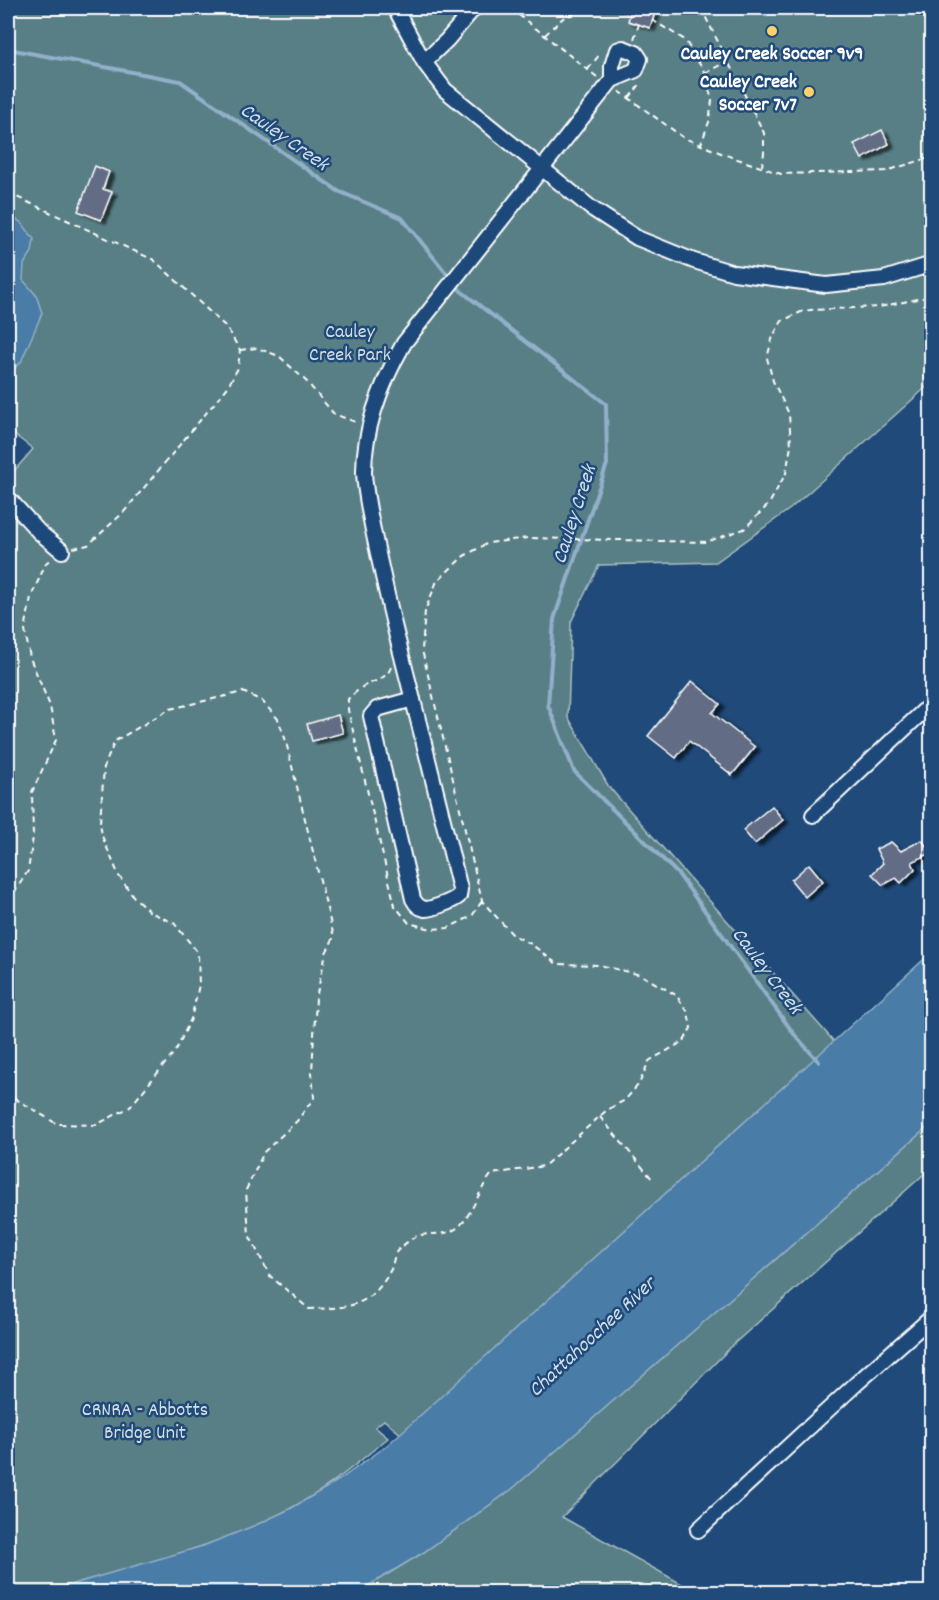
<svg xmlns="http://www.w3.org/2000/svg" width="939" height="1600" viewBox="0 0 939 1600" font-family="Dekko,sans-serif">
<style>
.green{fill:#587f85;stroke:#acbfc2;stroke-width:1.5}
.water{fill:#497ba6;stroke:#92b0ca;stroke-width:1.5}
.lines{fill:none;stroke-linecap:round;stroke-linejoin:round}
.stream{stroke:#92b0ca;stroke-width:4}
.building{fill:#636c85;stroke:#fff;stroke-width:1.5;filter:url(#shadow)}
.minor-casing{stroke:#fff;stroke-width:18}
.path{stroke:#fff;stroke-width:2;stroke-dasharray:6 4.5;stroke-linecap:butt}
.minor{stroke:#1f4a7a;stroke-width:14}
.poi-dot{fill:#ffd166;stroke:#1f4a7a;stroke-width:2}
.labels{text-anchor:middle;stroke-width:5;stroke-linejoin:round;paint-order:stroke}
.poi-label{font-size:20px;font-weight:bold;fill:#fff;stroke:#1f4a7a}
.park-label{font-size:20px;fill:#d5dfe0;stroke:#1f4a7a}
.water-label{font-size:21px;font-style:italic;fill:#d2dee9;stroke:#1f4a7a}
</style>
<defs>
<filter id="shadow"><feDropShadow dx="5" dy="3" stdDeviation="1.5" flood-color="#0009"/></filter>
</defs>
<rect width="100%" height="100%" fill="#1f4a7a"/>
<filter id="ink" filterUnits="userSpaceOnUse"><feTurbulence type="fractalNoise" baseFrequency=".0167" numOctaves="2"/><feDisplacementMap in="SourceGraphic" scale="12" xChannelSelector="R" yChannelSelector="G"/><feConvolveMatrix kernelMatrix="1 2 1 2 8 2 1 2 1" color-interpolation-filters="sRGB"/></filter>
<g filter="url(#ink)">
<path class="green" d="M 8,8 L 931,8 L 931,383 L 790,509 L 716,562 L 599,565 L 571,622 L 568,717 L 609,787 L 845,1054 L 410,1442 L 384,1420 L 375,1427 L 388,1438 C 362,1459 334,1484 304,1501 C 230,1544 145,1563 63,1587 L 46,1589 L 34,1592 L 8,1592 L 8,478 L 33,449 L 8,430 Z
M 931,1124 L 931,1168 L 736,1342 L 562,1517 L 696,1592 L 358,1592 L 424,1552 L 512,1489 Z"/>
<path class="water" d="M 8,214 L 22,223 L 34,239 L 32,252 L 24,264 L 23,280 L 36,295 L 42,313 L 21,362 L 8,374 Z
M 931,953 L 931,1124 L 512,1489 L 424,1552 L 358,1592 L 18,1592 L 63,1587 L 203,1546 L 256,1525 L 290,1509 L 339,1480 L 385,1447 L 413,1422 Z"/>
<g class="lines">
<path class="stream" d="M 8,49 L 180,81 L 338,191 L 402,218 L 451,279
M 455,284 L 461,291 L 606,404 L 607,464 L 554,619 L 548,705 L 574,771 L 679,875 L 794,1034 L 819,1062"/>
</g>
<path class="building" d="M 632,8 L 647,8 L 656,10 L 650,28 L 628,21 Z
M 882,130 L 889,144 L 862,159 L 854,144 Z
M 95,166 L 109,172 L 103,189 L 112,192 L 101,220 L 78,211 Z
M 692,681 L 720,704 L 712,713 L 755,747 L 732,775 L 689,741 L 676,758 L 648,736 Z
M 338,715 L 343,733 L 312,741 L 307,724 Z
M 772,806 L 783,820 L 755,844 L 743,830 Z
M 922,840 L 931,853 L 912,862 L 915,869 L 901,883 L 896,878 L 883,885 L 872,874 L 883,863 L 876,849 L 891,842 L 901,851 Z
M 809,864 L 823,881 L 805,897 L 791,880 Z"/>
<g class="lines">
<defs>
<path id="minor" d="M 395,8 L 424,62 L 445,90 L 591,208 L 637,238 L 694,261 L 734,273 L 826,285 L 884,279 L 932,264
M 424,62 L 447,40 L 474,8
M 8,498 L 39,532 L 62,551
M 413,699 L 377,709 L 371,716 L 413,899 C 415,903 419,908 425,909 C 433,909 453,901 459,896 L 460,889 C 439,804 418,718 396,633 C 388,600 381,568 374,535 C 370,515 365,493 364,472 C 364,427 382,382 404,343 L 612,80 L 636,70 L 640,59 L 636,53 L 623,48 L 617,50 L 612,66 L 612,80
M 813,815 L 932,703
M 698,1530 L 857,1383 L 932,1317"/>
</defs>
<use href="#minor" class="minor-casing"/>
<path class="path" d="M 510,8 L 597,77
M 611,8 L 630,13
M 701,8 L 764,133 L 764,153 L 762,166
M 652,20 L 685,40 L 705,73 L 712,101 L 709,122 L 701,144
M 545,35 L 563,18 L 587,8
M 634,39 L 639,24
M 588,69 L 601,53
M 705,73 L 728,61
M 619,91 L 684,138 L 726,155 L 781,174 L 886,171 L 932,157
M 629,98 L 642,82
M 8,193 L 154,260 L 226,327 L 240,350 L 238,368 L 227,388 L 123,513 L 88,545 L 73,548
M 240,350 L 257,348 L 279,356 L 307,382 L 334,414 L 358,423
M 391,667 C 387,679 374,681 364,686 C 358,689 353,695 348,699 L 348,710 L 395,906 L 409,923 L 431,929 L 448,928 L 472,916 L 482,901
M 8,902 L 28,871 L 33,837 L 32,792 L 56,740 L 50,706 L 30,658 L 25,630 L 31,597 L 46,563 L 52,558
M 8,1090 L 11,1096 L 57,1124 L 96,1125 L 130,1107 L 176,1050 L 191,1019 L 199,985 L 198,953 L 174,923 L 150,912 L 133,896 L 119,876 L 102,836 L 100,822 L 104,767 L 115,741 L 170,709 L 243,692 L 262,701 L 278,719 L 285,738 L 334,937 L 326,953 L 316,998 L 312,1072 L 314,1098 L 297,1121 L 264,1152 L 246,1190 L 249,1235 L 270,1276 L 309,1309 C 346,1308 371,1308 390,1271 C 394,1264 393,1255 398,1250 C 402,1246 412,1238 417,1236 C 429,1232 445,1237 457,1228 C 471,1218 480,1187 492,1174 L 544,1166 L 607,1110 L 625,1100 L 639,1084 L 649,1061 L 684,1041 L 691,1028 L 688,1012 L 676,995 L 641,975 L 599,965 L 557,964 L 531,944 L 513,935 L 482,901 L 422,650 L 425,611 L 437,581 L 464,556 L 488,543 L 528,538 L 706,542 L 744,529 L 769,504 L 786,473 L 791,446 L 789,414 L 773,381 L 767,358 L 773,336 L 782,321 L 801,312 L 810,310 L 879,307 L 932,296
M 600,1117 L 653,1180"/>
<use href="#minor" class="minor"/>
</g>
</g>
<g class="poi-dot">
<circle cx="772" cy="31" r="6"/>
<circle cx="809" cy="92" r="6"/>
</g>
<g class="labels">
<g class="poi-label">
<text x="772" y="59">Cauley Creek Soccer 9v9</text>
<text x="797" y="87" text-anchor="end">Cauley Creek<tspan x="797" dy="23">Soccer 7v7</tspan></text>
</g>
<g class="park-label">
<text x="350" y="337">Cauley<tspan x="350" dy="23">Creek Park</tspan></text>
<text x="145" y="1415">CRNRA - Abbotts<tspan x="145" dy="23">Bridge Unit</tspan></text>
</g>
<g class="water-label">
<text transform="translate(285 136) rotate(35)" y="7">Cauley Creek</text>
<text transform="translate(573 514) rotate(-72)" y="7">Cauley Creek</text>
<text transform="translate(768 970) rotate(53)" y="7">Cauley Creek</text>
<text transform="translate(591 1336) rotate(-43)" y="7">Chattahoochee River</text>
</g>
</g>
<rect width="939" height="1600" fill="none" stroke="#1f4a7a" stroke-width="30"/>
<rect x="15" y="15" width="909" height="1570" fill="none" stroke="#fff" stroke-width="2" filter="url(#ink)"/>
</svg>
